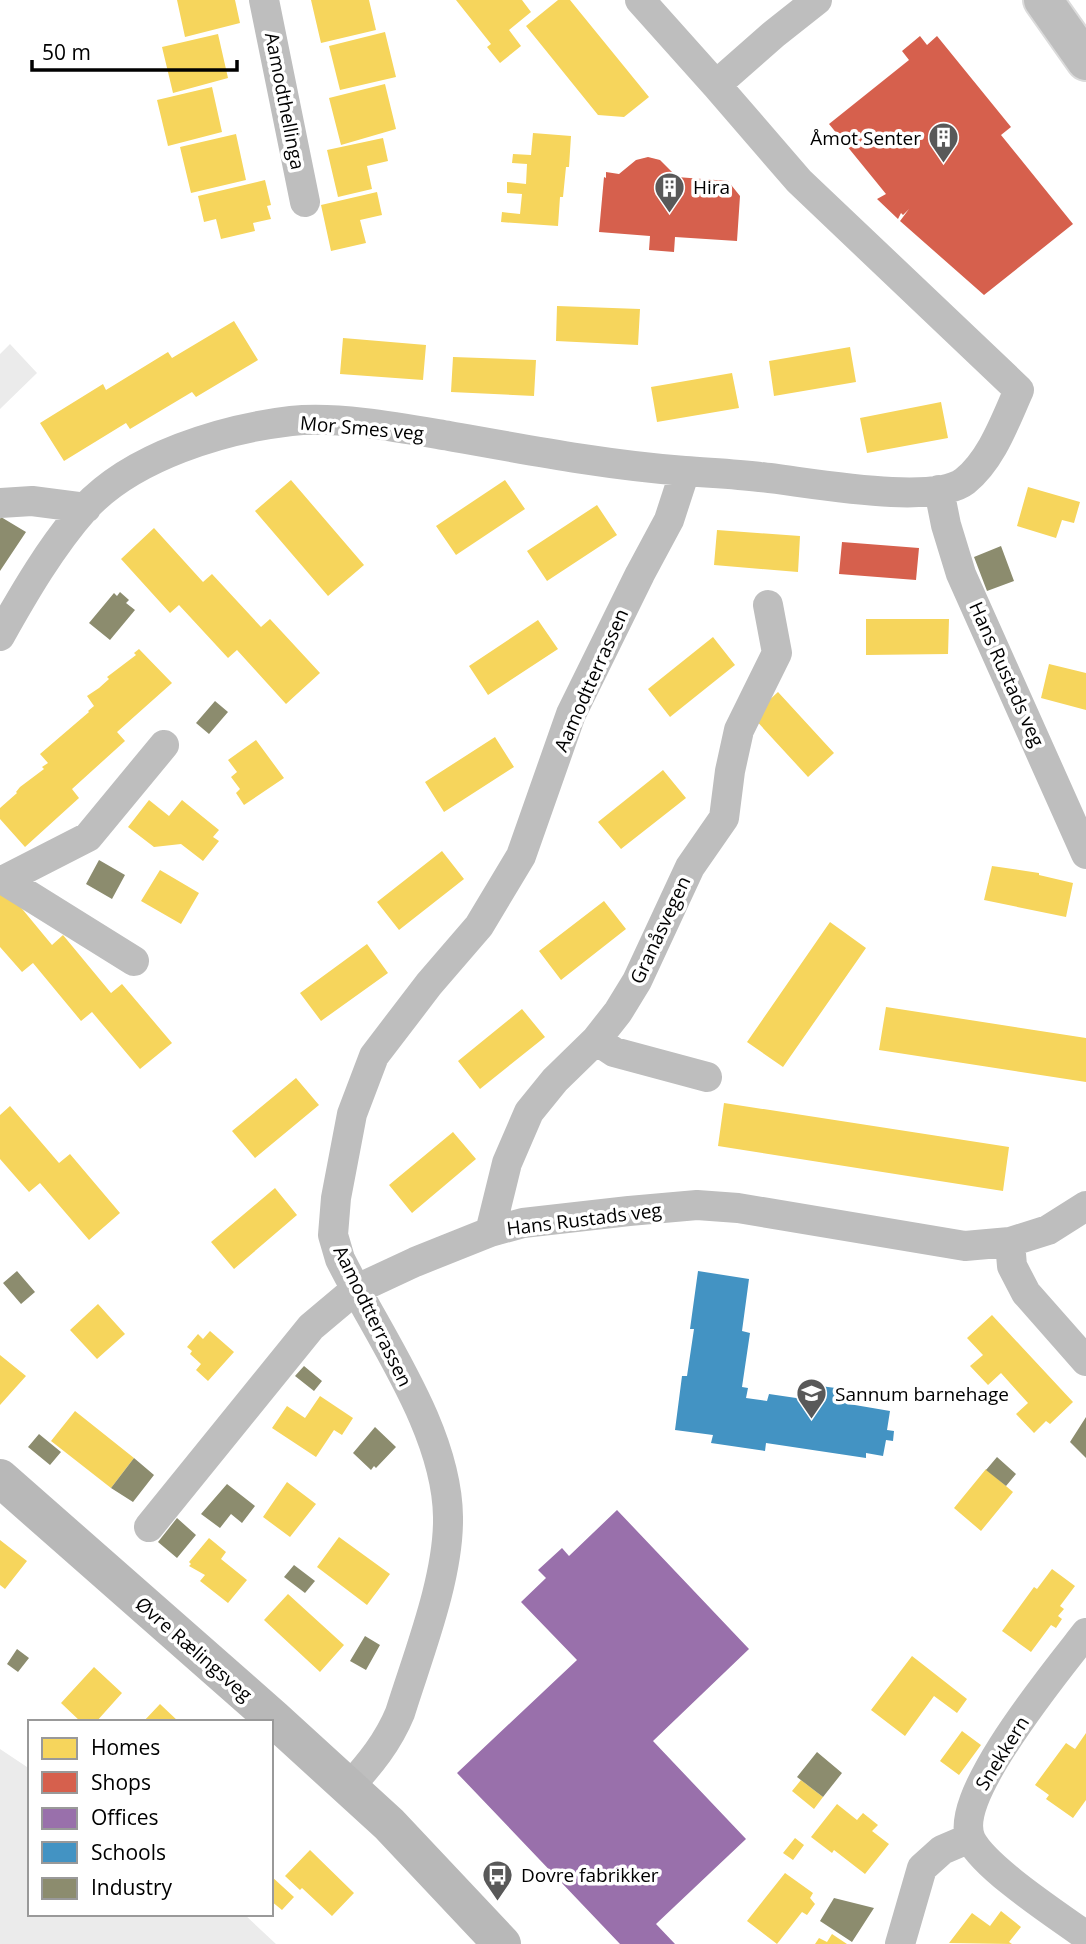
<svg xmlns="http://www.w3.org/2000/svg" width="1086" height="1944" viewBox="0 0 1086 1944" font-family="'Open Sans',sans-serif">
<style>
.green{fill:#ebebeb}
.homes{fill:#f6d55c}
.shops{fill:#d6604d}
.offices{fill:#9970ab}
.schools{fill:#4393c3}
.industry{fill:#8c8c6e}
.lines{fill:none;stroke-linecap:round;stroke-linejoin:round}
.primary-casing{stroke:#dbdbdb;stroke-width:42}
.minor{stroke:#bebebe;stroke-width:30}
.secondary{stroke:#b8b8b8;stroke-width:38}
.primary{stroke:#bebebe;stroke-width:38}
.labels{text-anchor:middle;stroke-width:7;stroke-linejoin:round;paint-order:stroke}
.street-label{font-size:19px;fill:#000;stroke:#fff}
.poi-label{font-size:19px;fill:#000;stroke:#fff;text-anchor:start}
</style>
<rect width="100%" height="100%" fill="#fff"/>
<path class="green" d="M 10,344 L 37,373 L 0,409 L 0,354 Z
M 0,1749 L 30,1769 L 30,1914 L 244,1914 L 276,1944 L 0,1944 Z"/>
<path class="homes" d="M 177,0 L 235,0 L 240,23 L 185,37 Z
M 311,0 L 369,0 L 376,30 L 321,43 Z
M 456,0 L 522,0 L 531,12 L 509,30 L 521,46 L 500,63 L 487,47 L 491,44 Z
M 558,0 L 570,0 L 649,97 L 624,117 L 598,115 L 526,26 Z
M 385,32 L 396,77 L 340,90 L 329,46 Z
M 218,34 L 228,78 L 173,93 L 162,47 Z
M 385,84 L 396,129 L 341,145 L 329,98 Z
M 212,87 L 222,132 L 168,146 L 157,100 Z
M 533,133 L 571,136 L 569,167 L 566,167 L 563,197 L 560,197 L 558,226 L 501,222 L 502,212 L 520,214 L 522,194 L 507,193 L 507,182 L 526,184 L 527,164 L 512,163 L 513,154 L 531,155 Z
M 236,134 L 246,180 L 191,193 L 180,147 Z
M 383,138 L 388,161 L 367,166 L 372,189 L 338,197 L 327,150 Z
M 265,180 L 271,205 L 267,206 L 271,219 L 253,223 L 255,231 L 221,239 L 216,219 L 204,222 L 198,196 Z
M 377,192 L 382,215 L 360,220 L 366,243 L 331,251 L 321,205 Z
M 557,306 L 640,309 L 638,345 L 556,341 Z
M 234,321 L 258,360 L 196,397 L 192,392 L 130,429 L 126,423 L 64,461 L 40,423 L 103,384 L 106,390 L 168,352 L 172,358 Z
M 343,338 L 426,345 L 423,380 L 340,374 Z
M 850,347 L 856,382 L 774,396 L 769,361 Z
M 453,357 L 536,360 L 534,396 L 451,392 Z
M 732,373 L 739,408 L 657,422 L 651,387 Z
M 941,402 L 948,438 L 867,453 L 860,418 Z
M 291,480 L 364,565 L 328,596 L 255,511 Z
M 505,480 L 525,509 L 456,555 L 436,526 Z
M 1028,487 L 1080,502 L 1074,523 L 1062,520 L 1056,538 L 1017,526 Z
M 597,505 L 617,535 L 547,581 L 527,551 Z
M 154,528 L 203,582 L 212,574 L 261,627 L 270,619 L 320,673 L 286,704 L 237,650 L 228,658 L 179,605 L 170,613 L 121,559 Z
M 717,530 L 800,536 L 798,572 L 714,565 Z
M 866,619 L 949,619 L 948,654 L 866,655 Z
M 538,620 L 558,649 L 488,695 L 469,666 Z
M 713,637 L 735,665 L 670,717 L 648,689 Z
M 139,649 L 172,683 L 117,732 L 125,741 L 72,789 L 79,798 L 25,847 L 0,819 L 0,808 L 17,793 L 16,792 L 20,787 L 44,769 L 42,767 L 48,763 L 40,754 L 89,712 L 88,711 L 94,706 L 87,696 L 99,688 L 109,679 L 107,677 L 136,655 L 134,653 Z
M 1049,664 L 1086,673 L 1086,710 L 1041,698 Z
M 778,692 L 834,753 L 808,777 L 752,716 Z
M 495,737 L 514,767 L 444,812 L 425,782 Z
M 256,740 L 284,778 L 244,805 L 236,793 L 240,789 L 231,777 L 237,772 L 228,760 Z
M 663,770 L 686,798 L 621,849 L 598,822 Z
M 149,800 L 169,816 L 182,800 L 219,830 L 213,837 L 219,841 L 203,861 L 181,844 L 154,847 L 128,827 Z
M 442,851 L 464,879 L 399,930 L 377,902 Z
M 992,866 L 1039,873 L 1039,875 L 1073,883 L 1066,917 L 984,900 Z
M 160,870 L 199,893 L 181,924 L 141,901 Z
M 4,887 L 52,945 L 63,935 L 111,993 L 122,984 L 172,1043 L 140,1069 L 92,1012 L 81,1021 L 33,963 L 22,972 L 0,947 L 0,891 Z
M 604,901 L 626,929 L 561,980 L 539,951 Z
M 830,922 L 866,948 L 783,1067 L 747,1042 Z
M 367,944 L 388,973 L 321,1021 L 300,993 Z
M 886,1007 L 1086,1038 L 1086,1082 L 879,1050 Z
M 522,1009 L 545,1037 L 480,1089 L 458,1061 Z
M 296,1078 L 319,1105 L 255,1158 L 232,1131 Z
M 724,1103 L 1009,1147 L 1003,1191 L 718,1146 Z
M 10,1106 L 59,1163 L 70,1154 L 120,1213 L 89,1240 L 40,1183 L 29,1192 L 0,1159 L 0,1115 Z
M 453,1132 L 476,1159 L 412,1213 L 389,1185 Z
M 275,1188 L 297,1215 L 234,1269 L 211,1242 Z
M 98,1304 L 125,1334 L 97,1359 L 70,1330 Z
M 992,1315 L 1073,1402 L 1050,1424 L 1046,1421 L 1034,1433 L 1016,1414 L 1028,1403 L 1001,1373 L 988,1385 L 970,1366 L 983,1355 L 967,1338 Z
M 210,1331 L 234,1352 L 208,1381 L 196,1370 L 201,1364 L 190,1354 L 192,1351 L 187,1347 L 198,1334 L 203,1339 Z
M 0,1355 L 26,1376 L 0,1405 Z
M 320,1396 L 353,1418 L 342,1435 L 334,1430 L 316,1457 L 272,1428 L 287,1406 L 305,1418 Z
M 75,1411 L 134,1458 L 111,1488 L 51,1441 Z
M 986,1469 L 1013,1492 L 981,1531 L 954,1508 Z
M 287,1482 L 316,1504 L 290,1537 L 263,1517 Z
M 339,1537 L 390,1574 L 367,1605 L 317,1567 Z
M 209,1538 L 226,1552 L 221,1559 L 247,1580 L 228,1603 L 200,1581 L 205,1575 L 189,1566 L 191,1564 L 189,1562 Z
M 0,1540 L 27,1561 L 5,1589 L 0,1585 Z
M 1052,1569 L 1075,1586 L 1060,1606 L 1064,1609 L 1058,1616 L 1062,1619 L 1056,1628 L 1051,1625 L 1031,1652 L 1002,1631 L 1034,1587 L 1037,1589 Z
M 288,1594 L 344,1645 L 320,1672 L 264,1620 Z
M 912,1656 L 967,1699 L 957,1713 L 934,1696 L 905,1736 L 871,1710 Z
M 94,1667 L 122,1693 L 96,1722 L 81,1722 L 61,1703 Z
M 160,1704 L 179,1722 L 143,1722 Z
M 962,1731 L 981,1745 L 959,1775 L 940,1761 Z
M 1086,1733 L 1086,1800 L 1073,1818 L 1046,1799 L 1049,1795 L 1035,1785 L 1066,1743 L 1075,1749 Z
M 801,1780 L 823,1797 L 814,1809 L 792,1791 Z
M 837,1804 L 857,1820 L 863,1813 L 878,1825 L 872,1831 L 889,1844 L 865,1874 L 834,1850 L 832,1853 L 811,1837 Z
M 795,1838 L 804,1845 L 793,1860 L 783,1853 Z
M 310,1850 L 354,1893 L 332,1916 L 302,1888 L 300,1890 L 285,1876 Z
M 785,1873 L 813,1893 L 810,1898 L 815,1904 L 807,1915 L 802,1912 L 777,1944 L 747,1921 Z
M 271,1876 L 294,1897 L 282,1910 L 271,1901 Z
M 1001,1911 L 1021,1927 L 1009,1942 L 1012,1944 L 949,1943 L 972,1913 L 990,1926 Z
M 832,1934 L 847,1944 L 815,1944 L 819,1938 L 827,1942 Z"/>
<path class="shops" d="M 920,36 L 927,45 L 937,36 L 1011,127 L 1001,135 L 1073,224 L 984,295 L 900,221 L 909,209 L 903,215 L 901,213 L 898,219 L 877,199 L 886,194 L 829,124 L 909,60 L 902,51 Z
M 648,157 L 660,160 L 677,177 L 728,181 L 740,196 L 737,241 L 675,237 L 674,252 L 649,250 L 650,236 L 599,232 L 604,177 L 606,178 L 606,172 L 619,174 L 636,160 Z
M 842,542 L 919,548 L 916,580 L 839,574 Z"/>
<path class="offices" d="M 617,1510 L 749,1649 L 653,1741 L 746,1839 L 656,1924 L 675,1944 L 620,1944 L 457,1773 L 577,1660 L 521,1602 L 546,1578 L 538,1570 L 562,1548 L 569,1556 Z"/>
<path class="schools" d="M 698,1271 L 749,1279 L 742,1331 L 750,1333 L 742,1387 L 748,1388 L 746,1398 L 767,1401 L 769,1394 L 803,1399 L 805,1384 L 851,1390 L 849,1404 L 890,1411 L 887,1430 L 894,1431 L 893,1441 L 886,1440 L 883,1456 L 866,1453 L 866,1458 L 766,1443 L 765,1451 L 711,1443 L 713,1435 L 675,1430 L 682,1376 L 687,1376 L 694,1329 L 690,1329 Z"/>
<path class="industry" d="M 1,517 L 26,532 L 0,571 L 0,519 Z
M 1001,546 L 1014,581 L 987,591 L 974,557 Z
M 120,592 L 129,600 L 126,603 L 135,610 L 110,640 L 89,623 L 114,593 L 117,596 Z
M 215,701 L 228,712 L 209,734 L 196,723 Z
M 99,860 L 125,875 L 112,899 L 86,884 Z
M 17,1271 L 35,1292 L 21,1304 L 3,1283 Z
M 304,1366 L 322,1381 L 314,1391 L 295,1376 Z
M 1086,1417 L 1086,1458 L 1070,1442 Z
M 375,1427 L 396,1447 L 376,1468 L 374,1466 L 371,1470 L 353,1453 Z
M 39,1434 L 61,1452 L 50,1465 L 28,1447 Z
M 997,1457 L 1016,1474 L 1006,1486 L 986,1470 Z
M 134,1458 L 154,1475 L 133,1502 L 111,1488 Z
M 227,1484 L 255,1506 L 242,1523 L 231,1514 L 220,1528 L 201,1514 Z
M 177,1518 L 196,1535 L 177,1558 L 158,1542 Z
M 294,1565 L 315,1581 L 305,1593 L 284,1577 Z
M 365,1636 L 380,1645 L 366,1670 L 350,1661 Z
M 17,1649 L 29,1658 L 18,1672 L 7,1664 Z
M 817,1752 L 842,1773 L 823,1797 L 797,1777 Z
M 834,1898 L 874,1908 L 852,1942 L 820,1921 Z"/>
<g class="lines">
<defs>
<path id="primary" d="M 1043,0 L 1086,61"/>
</defs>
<use href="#primary" class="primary-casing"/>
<path class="minor" d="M 264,0 L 305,202
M 640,0 L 716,85
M 939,490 L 946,525 L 961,574 L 1086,854
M 0,503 L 32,501 L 86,508
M 0,636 C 24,593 52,545 85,508 C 133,456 223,429 291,421 C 339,416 402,428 449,436 C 528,450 606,465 685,471
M 0,880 L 4,880 L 88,837 L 164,745
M 4,880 L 134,961
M 596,1040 L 614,1052 L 707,1077
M 490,1232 L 507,1163 L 529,1112 L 555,1080 L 596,1040 L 618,1012 L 637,981 L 690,867 L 724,818 L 730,771 L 739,730 L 777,653 L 768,605
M 1010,1242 L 1012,1266 L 1026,1293 L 1086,1361
M 149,1527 L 311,1327 L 355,1290 L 415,1262 L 490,1232 L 523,1223 L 629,1211 L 697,1205 L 738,1208 L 965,1246 L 1010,1242 L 1048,1230 L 1086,1206
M 1086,1633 C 1059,1668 951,1797 971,1840 C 986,1869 1057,1915 1086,1936
M 349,1787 C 370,1764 388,1742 400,1713 C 418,1655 449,1578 448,1517 C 447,1429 378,1336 340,1259 L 333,1235 L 336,1198 L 352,1114 L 374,1056 L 429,984 L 479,926 L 521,856 L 571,714 L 640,574 L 669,520 L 685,471 C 710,473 735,474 760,477 C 803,481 932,507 965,481 C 992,459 1005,421 1019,390 L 799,181 L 716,85 L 774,34 L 817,0
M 900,1944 L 922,1868 L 942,1850 L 970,1838"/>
<path class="secondary" d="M 0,1478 L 274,1719 L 389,1824 L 502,1944"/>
<use href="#primary" class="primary"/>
</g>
<defs>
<symbol id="building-pin" viewBox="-11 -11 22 30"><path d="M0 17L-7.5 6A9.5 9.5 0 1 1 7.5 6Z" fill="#595959" stroke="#fff"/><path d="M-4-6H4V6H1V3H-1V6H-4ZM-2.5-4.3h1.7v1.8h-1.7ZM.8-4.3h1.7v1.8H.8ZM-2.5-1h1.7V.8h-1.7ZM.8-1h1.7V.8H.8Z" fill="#fff"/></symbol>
<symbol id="school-pin" viewBox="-11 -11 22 30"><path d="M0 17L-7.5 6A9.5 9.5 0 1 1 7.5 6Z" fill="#595959" stroke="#fff"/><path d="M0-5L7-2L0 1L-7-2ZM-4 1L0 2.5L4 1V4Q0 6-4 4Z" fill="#fff"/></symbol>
<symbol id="bus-pin" viewBox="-11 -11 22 30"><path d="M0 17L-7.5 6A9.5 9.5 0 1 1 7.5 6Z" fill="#595959" stroke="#fff"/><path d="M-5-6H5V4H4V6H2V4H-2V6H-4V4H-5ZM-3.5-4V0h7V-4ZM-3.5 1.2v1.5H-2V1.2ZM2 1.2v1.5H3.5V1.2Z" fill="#fff"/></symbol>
</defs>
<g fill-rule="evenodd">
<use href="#building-pin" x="926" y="120" width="35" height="47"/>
<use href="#building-pin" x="652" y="170" width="35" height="47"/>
<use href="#school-pin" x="794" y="1376" width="35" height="47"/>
<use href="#bus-pin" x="480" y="1858" width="35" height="47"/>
</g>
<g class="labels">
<g class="street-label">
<text transform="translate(285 101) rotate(79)" y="7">Aamodthellinga</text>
<text transform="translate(362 428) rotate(5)" y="7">Mor Smes veg</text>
<text transform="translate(1007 674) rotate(66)" y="7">Hans Rustads veg</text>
<text transform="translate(591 680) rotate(-66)" y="7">Aamodtterrassen</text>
<text transform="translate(660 930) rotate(-65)" y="7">Granåsvegen</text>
<text transform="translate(584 1219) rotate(-7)" y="7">Hans Rustads veg</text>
<text transform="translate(373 1316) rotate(64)" y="7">Aamodtterrassen</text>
<text transform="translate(194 1649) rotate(41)" y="7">Øvre Rælingsveg</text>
<text transform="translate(1002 1753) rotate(-58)" y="7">Snekkern</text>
</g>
<g class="poi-label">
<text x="921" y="145" text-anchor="end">Åmot Senter</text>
<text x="693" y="194">Hira</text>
<text x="835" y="1401">Sannum barnehage</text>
<text x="521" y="1882">Dovre fabrikker</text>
</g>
</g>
<rect x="28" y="1720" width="245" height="196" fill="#ffffff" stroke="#999999" stroke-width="2"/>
<rect x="42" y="1738" width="35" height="21" fill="#f6d55c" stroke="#999999" stroke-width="2"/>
<text x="91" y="1755" font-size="21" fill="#000000">Homes</text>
<rect x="42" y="1772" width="35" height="21" fill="#d6604d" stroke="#999999" stroke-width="2"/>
<text x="91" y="1790" font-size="21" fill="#000000">Shops</text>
<rect x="42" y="1808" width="35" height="21" fill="#9970ab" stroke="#999999" stroke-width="2"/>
<text x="91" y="1825" font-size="21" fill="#000000">Offices</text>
<rect x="42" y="1842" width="35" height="21" fill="#4393c3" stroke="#999999" stroke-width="2"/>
<text x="91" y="1860" font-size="21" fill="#000000">Schools</text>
<rect x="42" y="1878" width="35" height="21" fill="#8c8c6e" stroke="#999999" stroke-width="2"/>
<text x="91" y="1895" font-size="21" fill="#000000">Industry</text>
<path d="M32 60v10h205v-10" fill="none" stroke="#000000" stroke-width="3.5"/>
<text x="42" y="60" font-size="21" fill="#000000" stroke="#ffffff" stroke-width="5" paint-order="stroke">50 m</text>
</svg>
